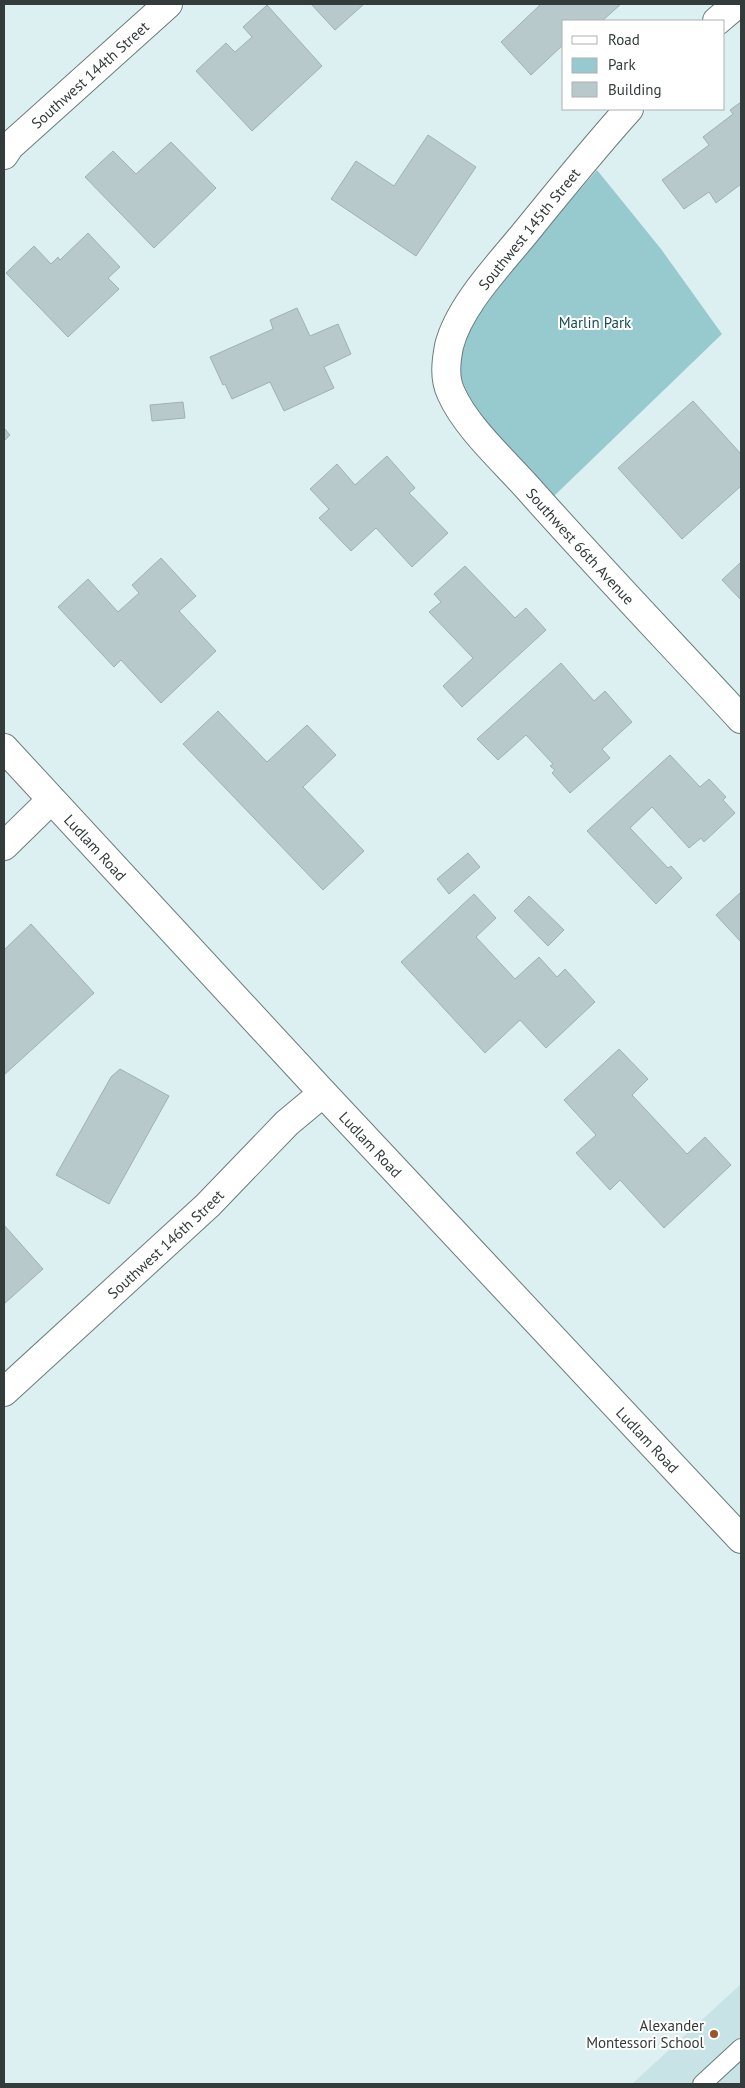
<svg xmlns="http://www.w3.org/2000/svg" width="745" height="2088" viewBox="0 0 745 2088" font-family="'PT Sans',sans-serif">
  <rect width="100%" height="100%" fill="#ddf0f1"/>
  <!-- built -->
  <path fill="#c8e3e5" d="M741,1984V2084H632Z"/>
  <!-- green -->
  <path fill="#97cace" d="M597,170L661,249L722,334L554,496L480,416C464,394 455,372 461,345C463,334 474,321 481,312C516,262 557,216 597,170Z"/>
  <!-- building -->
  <path fill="#b7c9ca" stroke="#9fb1b2" d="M311,4H364L335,30Z
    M541,4H621L602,21H564V44L531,75L501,42Z
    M267,5L322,66L252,131L196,71L226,43L235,52L252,37L243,27Z
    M741,102V184L716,203L709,192L684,209L662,180L709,145L703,137L733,114L730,110Z
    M428,135L476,167L416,256L331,199L356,161L394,186Z
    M171,142L216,188L154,248L85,177L113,151L136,174Z
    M88,233L120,267L108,278L119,289L68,337L6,273L34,246L51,264L58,257L60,260Z
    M297,308L310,336L338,324L351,354L324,367L334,388L284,411L270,382L232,399L225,384L223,385L210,357L273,329L270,320Z
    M693,401L741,454V486L682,539L618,468Z
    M183,402L185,418L152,421L150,405Z
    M4,428L10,435L4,441Z
    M387,456L415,488L409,493L448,533L412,567L376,528L351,551L319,518L329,509L310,489L337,464L355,485Z
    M161,558L196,596L179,611L216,651L161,703L121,660L114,667L58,607L88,579L118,612L139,593L132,585Z
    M741,562V600L722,580Z
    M465,566L515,618L526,608L546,630L462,707L443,686L473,658L429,612L441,602L434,594Z
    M561,663L594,701L605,691L632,722L602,749L610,758L570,793L552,773L555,770L550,766L553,764L526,735L498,760L477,739Z
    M218,711L267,762L307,725L336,755L303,787L364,851L323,890L183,744Z
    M670,755L700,787L709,779L726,797L723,800L735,813L704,842L701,838L689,848L652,807L630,828L668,868L671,866L682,878L656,904L587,831Z
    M468,853L480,867L449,894L437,879Z
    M741,892V942L716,915Z
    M474,894L496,918L476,937L515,979L539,957L557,977L565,969L595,1002L546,1048L520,1020L485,1053L401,962Z
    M529,896L564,930L548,946L514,911Z
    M31,924L94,993L4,1075V950Z
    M619,1049L648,1079L632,1095L687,1154L705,1137L731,1165L664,1228L620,1180L610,1190L576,1153L596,1135L564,1100Z
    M120,1069L169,1096L109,1204L56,1175L111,1077Z
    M4,1225L43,1269L4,1304Z"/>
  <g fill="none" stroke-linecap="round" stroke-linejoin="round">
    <!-- service casing -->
    <g stroke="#6b7c7d" stroke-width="20">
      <path id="service" d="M702,2084L741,2048"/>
    </g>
    <!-- minor casing -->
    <g stroke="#6b7c7d" stroke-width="30">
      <g id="minor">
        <path d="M717,21L737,4"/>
        <path id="s1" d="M629,109C593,149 559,191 525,233C499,265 459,306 449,346C446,362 444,378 451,393C466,427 502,459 527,487C597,566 670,642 741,719"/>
        <path id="s2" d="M4,155L10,146L168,4"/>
        <path d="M4,846L51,800"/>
        <path id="s3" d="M4,1392L208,1205L287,1123L323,1093"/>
      </g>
    </g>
    <!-- tertiary casing -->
    <g stroke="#6b7c7d" stroke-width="30">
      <g id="tertiary">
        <path id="s4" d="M4,748L323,1093L741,1539"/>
      </g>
    </g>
    <!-- service -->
    <use href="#service" stroke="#fff" stroke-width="18"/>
    <!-- minor -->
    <use href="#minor" stroke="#fff" stroke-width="28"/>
    <!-- tertiary -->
    <use href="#tertiary" stroke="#fff" stroke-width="28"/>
  </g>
  <!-- markers -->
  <circle fill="#995527" stroke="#fff" stroke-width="2" cx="714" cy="2034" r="5"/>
  <g text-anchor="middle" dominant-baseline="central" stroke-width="4" stroke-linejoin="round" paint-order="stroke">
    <!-- street labels -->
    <g font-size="15" fill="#333b3b" stroke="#fff">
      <text stroke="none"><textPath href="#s2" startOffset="118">Southwest 144th Street</textPath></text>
      <text transform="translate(529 229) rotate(-51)">Southwest 145th Street</text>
      <text stroke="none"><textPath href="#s1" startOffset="548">Southwest 66th Avenue</textPath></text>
      <text stroke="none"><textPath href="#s4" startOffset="135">Ludlam Road</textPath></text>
      <text stroke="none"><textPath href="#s4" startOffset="540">Ludlam Road</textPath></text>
      <text stroke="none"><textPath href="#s3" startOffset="219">Southwest 146th Street</textPath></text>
      <text stroke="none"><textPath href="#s4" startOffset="945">Ludlam Road</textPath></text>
    </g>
    <!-- park labels -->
    <g font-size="15" fill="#154d50" stroke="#fff">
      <text x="595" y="322">Marlin Park</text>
    </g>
    <!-- poi labels -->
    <g font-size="15" fill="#333b3b" stroke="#fff" text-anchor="end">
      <text x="704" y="2025">Alexander<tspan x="704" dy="17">Montessori School</tspan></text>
    </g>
  </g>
  <!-- border -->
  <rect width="745" height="2088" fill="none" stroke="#333b3b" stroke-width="10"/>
  <!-- legend -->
  <rect x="562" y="20" width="162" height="90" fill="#ffffff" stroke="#adb1b1"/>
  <rect x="572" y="36" width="25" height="8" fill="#ffffff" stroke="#adb1b1"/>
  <text x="608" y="45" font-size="15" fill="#333b3b">Road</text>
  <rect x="572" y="58" width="25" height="15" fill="#97cace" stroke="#adb1b1"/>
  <text x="608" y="70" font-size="15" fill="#333b3b">Park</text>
  <rect x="572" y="82" width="25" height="15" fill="#b7c9ca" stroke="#adb1b1"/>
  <text x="608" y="95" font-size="15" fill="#333b3b">Building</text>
</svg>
